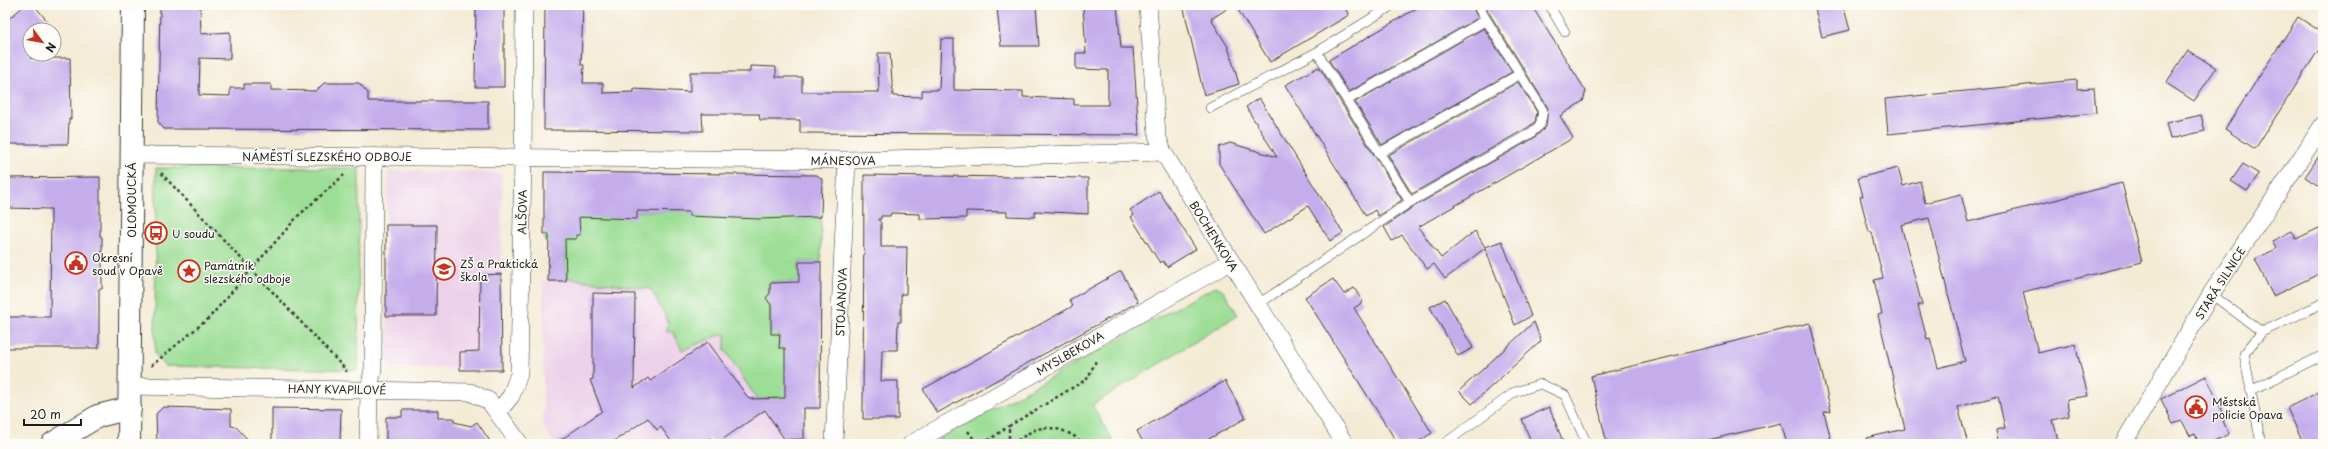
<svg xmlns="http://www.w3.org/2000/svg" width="2328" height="449" viewBox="0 0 2328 449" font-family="'Playpen Sans',sans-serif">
  <rect width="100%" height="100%" fill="#fdfcf7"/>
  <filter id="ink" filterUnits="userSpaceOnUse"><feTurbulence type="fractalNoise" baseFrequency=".025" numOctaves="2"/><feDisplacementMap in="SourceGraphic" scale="8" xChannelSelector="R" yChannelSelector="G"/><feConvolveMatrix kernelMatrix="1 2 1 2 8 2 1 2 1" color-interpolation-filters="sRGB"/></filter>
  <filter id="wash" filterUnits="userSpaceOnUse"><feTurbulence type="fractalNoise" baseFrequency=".012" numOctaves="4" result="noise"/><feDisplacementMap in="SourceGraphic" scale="16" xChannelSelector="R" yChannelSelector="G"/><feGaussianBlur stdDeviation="0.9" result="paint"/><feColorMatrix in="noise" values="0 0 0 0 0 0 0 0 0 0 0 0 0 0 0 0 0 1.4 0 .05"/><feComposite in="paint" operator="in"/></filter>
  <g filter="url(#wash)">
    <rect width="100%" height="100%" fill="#f4ebd5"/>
    <!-- built -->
    <path fill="#edd0e9" d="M388,171L502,173L501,369L388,368L386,245Z
      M566,278L651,289L668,321L667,331L717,337L725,332L757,399L785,439H820V444H553L543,426V281H566Z"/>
    <!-- green -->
    <path fill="#9cde95" stroke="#5c7d58" d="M156,168H359L358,370L165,366L155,354Z
      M577,201L637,211H689V215L821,217V262H799V273L821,282H771L768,300L771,302V333H779V347L792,348L816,359H821L820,376L785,403L779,398L757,399L725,350V333L682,350L673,332H667L668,321L651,289L566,278L565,249H549V241H545L544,234Z
      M1216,286L1223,290L1238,315L1092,405L1115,444H930Z"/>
    <g id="blocks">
      <!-- building -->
      <path fill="#c5adec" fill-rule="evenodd" d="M25,5H34L58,34L54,38V30H30V54H34L30,58H70L71,119H69L68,144H8V76L5,78V22Z
        M160,5H200L201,34L230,32V59L200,58L199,95L230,96V88H244V84H271V90L316,91L324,83H359L368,93V101H488V130L164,129L158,122Z
        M476,5H504V87H475Z
        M545,5H583L581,65H584L583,83H603V93L634,92V89L690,92V72H750V66L776,67V77H802V92H879L878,53H890L893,96L922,97V90H939L941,39H954V90L1023,91V97L1074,99V105H1108V70L1076,69V53H1086L1083,5H1117L1121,48H1133L1139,135L800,133V120H760L759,114H702L703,131L544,130Z
        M1007,5H1036L1039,46H1001L997,8L1007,7Z
        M1183,5H1233L1211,19L1228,47L1239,84L1204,95Z
        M1235,5H1343L1349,15L1270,62Z
        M1422,5H1471L1478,18L1349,92L1329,60Z
        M1484,5H1531L1586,91L1583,101L1560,116L1573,138L1418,227L1441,258L1475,231L1485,247L1502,241L1531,316L1515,325L1485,248L1445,279L1434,264L1427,269L1402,235L1392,241L1384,227L1413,207L1534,138L1546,127L1548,108Z
        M1814,5H1843L1850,30L1822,37Z
        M2298,17L2323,33V43L2255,149L2225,129Z
        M1484,28L1512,72L1382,145L1355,102Z
        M2188,50L2216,68L2194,101L2166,83Z
        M1319,67L1402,200L1378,216L1375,210L1366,216L1285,85Z
        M2077,80V89L2094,88L2096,113L1888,134L1885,99Z
        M1518,82L1537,112L1535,122L1527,128L1412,194L1388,155Z
        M1259,98L1343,233L1330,241L1308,206L1264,234L1219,164V147L1230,143L1277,157L1246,107Z
        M2201,115L2205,131L2170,139L2166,123Z
        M2323,150V189L2305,177Z
        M2243,164L2259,174L2247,191L2231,181Z
        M1898,168L1903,186L1920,181L1925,203L1961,194L1968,222L2122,183L2142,262L2023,292L2038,353L2075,344L2088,396L2067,399L2069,416L2053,420L2059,444H1999L1996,430L2005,428L1998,396L1958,407L1968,444H1867L1866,438L1905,429L1878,315L1882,314L1874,280L1883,278L1872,232H1869L1860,197L1863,196L1858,178ZM1929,218L1965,361L1938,368L1930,338L1927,339L1918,305H1922L1901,225Z
        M544,172L817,175L822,179L821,217L759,219L689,216V212L637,211V219L579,217L580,235H576V239H565L566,281H548L549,234H544Z
        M864,175L1088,178V214L1035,211V217L1007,216V212L966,211V218L920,219V214L891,213L890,216H881V219H878L881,223V247H907L906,294H901V322H898L897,350H882L881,381H898V419H863Z
        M100,177V236L102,237V289H99V348H5V317H50L51,209L5,208V178Z
        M1159,191L1196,249L1167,267L1163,261L1160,263L1131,217L1134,215L1130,210Z
        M386,225H437L436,316H386Z
        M2323,226V272L2273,296L2255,259L2276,249L2272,241L2292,231L2296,239Z
        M799,262H821L820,408H804V439L785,440L765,410L716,444L710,438L701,444H673L661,427L657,430L648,418L610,444H555L602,411L590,380L593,379V293L635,294L634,388L648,378L650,381L708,342L749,399L785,398V348H779L780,334H771V305L766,298L770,293V283L799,282Z
        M1121,271L1138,302L937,413L923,389L1073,306L1069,300Z
        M501,274L502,370H460V352L479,351L480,275Z
        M1333,279L1344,294L1354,288L1363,302L1354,308L1432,433L1415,444H1398L1305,297Z
        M1445,299L1473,348L1458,356L1430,307Z
        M1534,322L1541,341L1472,404L1459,391Z
        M1810,323L1831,411L1824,412L1832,444H1787L1781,423L1691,444H1607L1591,376Z
        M2206,376L2226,419L2223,421L2229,434L2209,444H2199L2195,434L2190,436L2182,421L2173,424L2161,399Z
        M1225,381L1246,418L1200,444H1144L1137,431Z
        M2323,390V444H2304L2287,408Z
        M163,407L231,409V426L236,427L252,444H157L156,414Z
        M1549,407L1564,444H1532L1522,419Z
        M272,408L341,409L340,444H272Z
        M402,410H438V418H454V422L471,426L477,422L492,444H386V417H402Z"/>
    </g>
  </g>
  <g filter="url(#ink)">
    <use href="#blocks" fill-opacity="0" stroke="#3c3b38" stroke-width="1"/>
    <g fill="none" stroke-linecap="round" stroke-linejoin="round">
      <!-- lane casing -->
      <g stroke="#3c3b38" stroke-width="10">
        <path id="lane" d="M1549,5L1565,32
          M1317,52L1393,5
          M1347,100L1486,20
          M1210,108L1317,52L1410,202L1257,305
          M1379,153L1520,74
          M1410,202L1531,133L1540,125L1543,111L1477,5
          M2211,294L2262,332
          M2250,391L2323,355
          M1444,444L1515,392L1541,384L1565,395L1587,444
          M2261,444L2244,354L2262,332L2323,303"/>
      </g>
      <!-- street casing -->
      <g stroke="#3c3b38" stroke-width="18">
        <path id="street" d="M1148,5L1157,135L1163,152L1345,444
          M131,155L847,160L1163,152
          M130,386L470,392L489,401L520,444
          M498,412L511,396L519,374L523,158L524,5
          M368,444L369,390L373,369L374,156
          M834,444L847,160
          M911,444L1230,262
          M2123,444L2211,294L2323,125"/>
      </g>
      <!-- secondary casing -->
      <g stroke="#3c3b38" stroke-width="24">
        <path id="secondary" d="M52,444L98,416L130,408"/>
      </g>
      <!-- primary casing -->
      <g stroke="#3c3b38" stroke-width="24">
        <path id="primary" d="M129,444L133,5"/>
      </g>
      <!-- path -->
      <path stroke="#3c3b38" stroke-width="2.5" stroke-dasharray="3 3" stroke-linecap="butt" d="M161,173L346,370V372
        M151,366L209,318L298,216L344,175
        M968,431L977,444
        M983,444L1009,426
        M1009,444V426L1087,379L1097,359
        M1013,444C1020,439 1029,432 1037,429C1053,425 1073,432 1083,444"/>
      <!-- lane -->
      <use href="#lane" stroke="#fff" stroke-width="9"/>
      <!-- street -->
      <use href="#street" stroke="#fff" stroke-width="17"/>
      <!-- secondary -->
      <use href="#secondary" stroke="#fff" stroke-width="22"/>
      <!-- primary -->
      <use href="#primary" stroke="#fff" stroke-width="22"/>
    </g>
  </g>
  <!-- icons -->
  <defs>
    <g id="bus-ring" transform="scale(1.15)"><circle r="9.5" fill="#fdfcf7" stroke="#c8321e" stroke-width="1.5"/><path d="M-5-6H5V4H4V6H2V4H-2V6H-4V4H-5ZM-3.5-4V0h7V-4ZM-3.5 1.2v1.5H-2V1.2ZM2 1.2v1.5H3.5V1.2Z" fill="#c8321e"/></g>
    <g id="civic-ring" transform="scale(1.15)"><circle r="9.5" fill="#fdfcf7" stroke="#c8321e" stroke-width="1.5"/><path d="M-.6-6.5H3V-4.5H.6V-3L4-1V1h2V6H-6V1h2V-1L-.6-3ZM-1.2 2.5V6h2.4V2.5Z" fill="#c8321e"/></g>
    <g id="school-ring" transform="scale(1.15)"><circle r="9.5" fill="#fdfcf7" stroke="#c8321e" stroke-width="1.5"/><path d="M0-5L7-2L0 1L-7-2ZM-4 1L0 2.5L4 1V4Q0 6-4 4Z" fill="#c8321e"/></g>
    <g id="sight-ring" transform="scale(1.15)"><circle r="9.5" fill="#fdfcf7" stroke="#c8321e" stroke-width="1.5"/><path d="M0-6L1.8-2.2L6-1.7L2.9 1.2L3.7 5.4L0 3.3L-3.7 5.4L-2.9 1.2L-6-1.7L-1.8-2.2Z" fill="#c8321e"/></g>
  </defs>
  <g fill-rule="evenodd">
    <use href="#bus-ring" x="156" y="233"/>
    <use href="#civic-ring" x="76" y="263"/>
    <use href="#school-ring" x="444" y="269"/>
    <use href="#sight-ring" x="189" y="271"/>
    <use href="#civic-ring" x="2196" y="407"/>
  </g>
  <g text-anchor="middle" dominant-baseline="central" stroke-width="3" stroke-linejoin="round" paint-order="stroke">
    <!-- street labels -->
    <g font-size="11" fill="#1c1c1c" stroke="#fdfcf7">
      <text x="327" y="156">NÁMĚSTÍ SLEZSKÉHO ODBOJE</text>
      <text x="843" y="160">MÁNESOVA</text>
      <text transform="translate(131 200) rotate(-90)">OLOMOUCKÁ</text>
      <text transform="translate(522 212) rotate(-89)">ALŠOVA</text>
      <text transform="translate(1214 236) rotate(58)">BOCHENKOVA</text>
      <text transform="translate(2220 283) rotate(-58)">STARÁ SILNICE</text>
      <text transform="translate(841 302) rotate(-88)">STOJANOVA</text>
      <text transform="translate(1070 353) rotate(-30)">MYSLBEKOVA</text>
      <text transform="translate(337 389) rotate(1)">HANY KVAPILOVÉ</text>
    </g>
    <!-- poi labels -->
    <g font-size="11" fill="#1c1c1c" stroke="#fdfcf7" text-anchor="start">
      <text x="172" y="233">U soudu</text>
      <text x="92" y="257">Okresní<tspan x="92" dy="13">soud v Opavě</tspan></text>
      <text x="460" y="263">ZŠ a Praktická<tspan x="460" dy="13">škola</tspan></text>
      <text x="204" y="265">Památník<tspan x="204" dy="13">slezského odboje</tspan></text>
      <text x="2212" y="401">Městská<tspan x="2212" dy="13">policie Opava</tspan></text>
    </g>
  </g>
  <!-- margin -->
  <rect width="2328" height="449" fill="none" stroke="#fdfcf7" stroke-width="20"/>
  <!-- north arrow -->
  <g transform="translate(42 42) rotate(122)"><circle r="19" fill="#fdfcf7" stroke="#a3a29f"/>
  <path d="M0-3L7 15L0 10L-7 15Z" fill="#c8321e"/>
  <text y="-6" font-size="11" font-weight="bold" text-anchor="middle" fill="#1c1c1c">N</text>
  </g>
  <!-- scale -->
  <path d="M24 419v6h57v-6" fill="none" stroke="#1c1c1c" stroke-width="2"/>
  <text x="30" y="419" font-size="12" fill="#1c1c1c" stroke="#fdfcf7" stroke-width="3" paint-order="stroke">20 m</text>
</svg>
